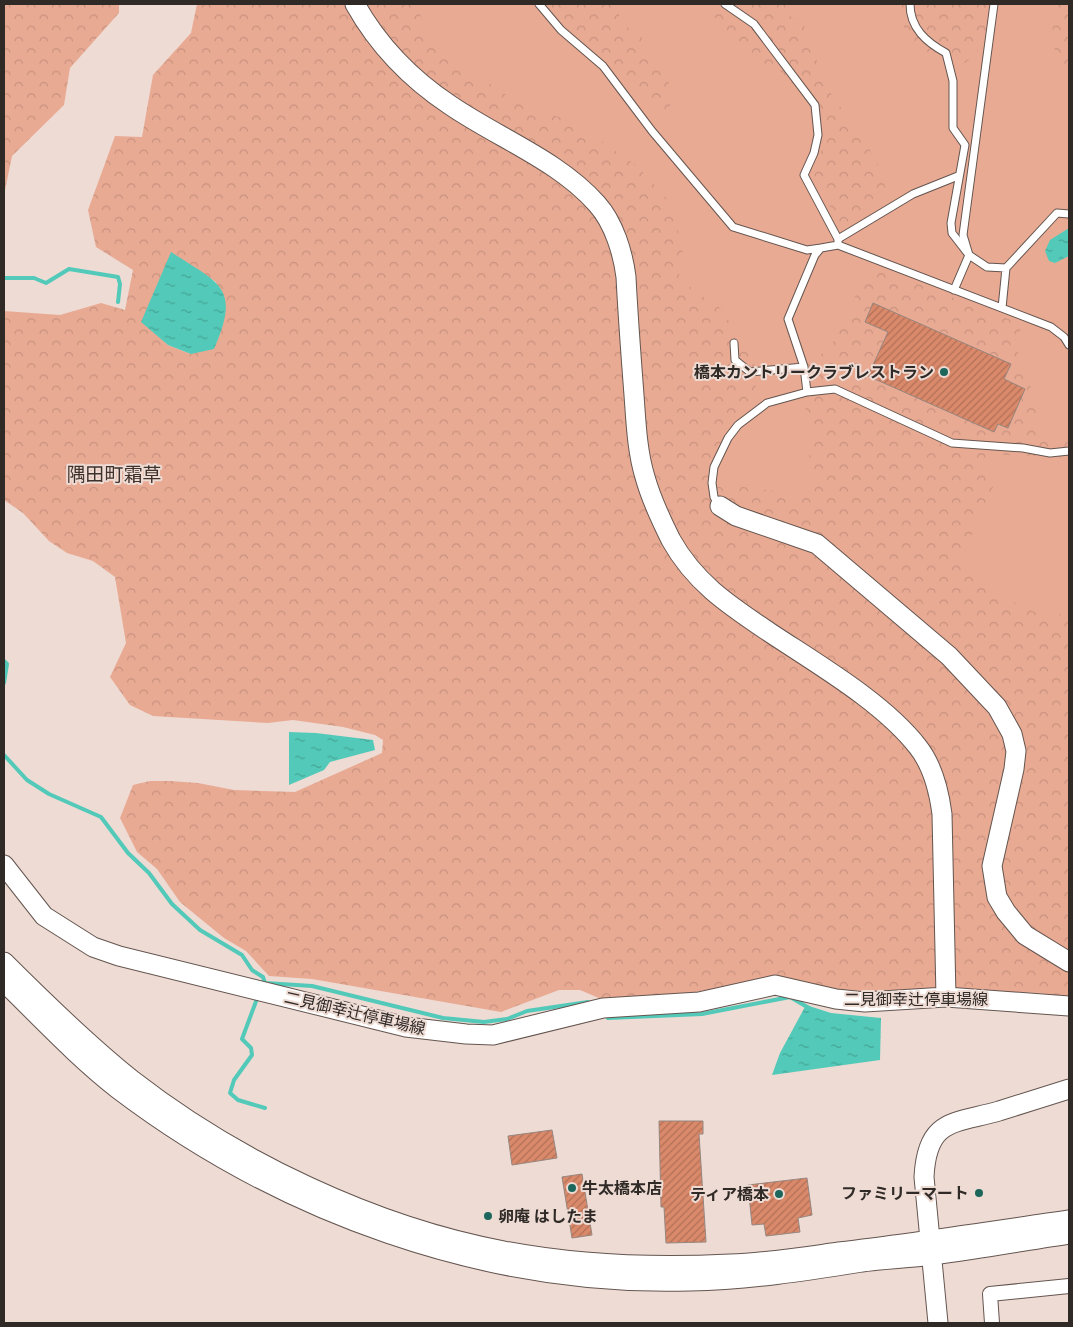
<svg xmlns="http://www.w3.org/2000/svg" width="1073" height="1327" viewBox="0 0 1073 1327" font-family="Karla,'Noto Sans JP',sans-serif">
  <defs>
    <pattern id="forest-crowns" width="20" height="18" patternUnits="userSpaceOnUse" patternTransform="scale(1.25)"><rect width="20" height="18" fill="#e9aa93"/><path d="M2 6a3 3 0 1 1 6 0M12 15a3 3 0 1 1 6 0" fill="none" stroke="#c8927f"/></pattern>
    <pattern id="water-ripples" width="26" height="14" patternUnits="userSpaceOnUse" patternTransform="scale(1.25)"><rect width="26" height="14" fill="#53cab9"/><path d="M2 4q2-2 4 0t4 0M15 11q2-2 4 0t4 0" fill="none" stroke="#45a496"/></pattern>
    <pattern id="building-hatch" width="6" height="6" patternUnits="userSpaceOnUse" patternTransform="scale(1.25)"><rect width="6" height="6" fill="#da896a"/><path d="M-1 1l2-2M0 6l6-6M5 7l2-2" fill="none" stroke="#b17057"/></pattern>
  </defs>
  <rect width="100%" height="100%" fill="#eddbd4"/>
  <!-- green -->
  <path fill="#e9aa93" d="M363,4H1069V953L657,495Z"/>
  <!-- forest -->
  <path fill="url(#forest-crowns)" fill-rule="evenodd" d="M4,4H119V13L70,68L64,105L12,156L4,195Z
    M197,4H416L428,33L449,56L524,107L573,121L637,166L672,204L683,252L677,272L692,289L720,308L737,333L759,373L753,400L704,467L735,486L818,496C802,477 812,441 814,418L805,408L797,371L827,350L835,339L861,283L877,268L1021,324L1016,371L1028,373L1029,383L1037,399V439L1069,438V458L990,454L982,460L979,470L997,478L959,564L1012,601L1041,615H1059L1069,604V999L1040,993L979,991L880,998L758,981L667,997L601,999L580,990H559L501,1012L312,979L269,976L246,951L224,938L180,902L157,869L137,852L120,818L133,785L150,781H170L198,783L234,790L295,792L382,753L383,740L375,735L343,727L293,720L268,723L153,716L130,705L110,677L126,643L115,577L93,561L67,553L49,541L23,513L4,500V311L60,315L101,303L125,310L133,270L96,247L88,210L115,136L142,137L153,75L191,33ZM171,253L216,282L191,354L168,345L142,322Z
    M536,4H615L623,25L641,34L647,55L660,61L669,83L671,125L636,82L601,68L567,39Z
    M711,4H785L786,15L802,20L827,88L867,144L881,171L887,194L843,228L818,187L814,174L825,138L816,98L788,81L778,68L750,62L716,20Z
    M902,4H998V6L977,52L963,65L922,50L899,21Z
    M1058,4H1069V79L1061,75C1055,57 1047,20 1058,4Z"/>
  <!-- water -->
  <path fill="url(#water-ripples)" d="M1069,228V256L1055,263L1049,261L1045,251L1050,240Z
    M171,252C220,284 241,287 214,349L191,354L168,345L141,322Z
    M289,732L316,733L373,740L375,750L330,762L324,770L289,785Z
    M806,1005L831,1013L881,1018L880,1060L772,1075L780,1053Z"/>
  <g fill="none" stroke-linecap="round" stroke-linejoin="round">
    <!-- stream -->
    <path stroke="#53cab9" stroke-width="4" d="M4,278H34L46,283L69,269L118,277L120,284L118,302
      M4,661L7,664L4,683
      M4,755L27,780L49,794L101,817L128,853L149,873L172,904L200,930L242,955L252,970L263,977L265,983L312,986L443,1018L484,1022L507,1019L527,1011L588,1002L592,1004
      M258,996L242,1039L251,1048L252,1055L234,1080L230,1093L238,1100L265,1108
      M605,1015L608,1018L702,1014L790,997L809,1008"/>
  </g>
  <!-- building -->
  <path fill="url(#building-hatch)" stroke="#96867f" d="M873,303L1011,364L1004,379L1025,389L1008,428L998,424L994,432L868,376L888,332L865,322Z
    M659,1121H703V1134H699L706,1242L666,1243L664,1207H661Z
    M552,1130L557,1158L512,1165L508,1136Z
    M582,1174L592,1235L572,1238L562,1177Z
    M807,1178L812,1215L798,1218L800,1232L766,1236L764,1224L752,1225L748,1185Z"/>
  <g fill="none" stroke-linecap="round" stroke-linejoin="round">
    <!-- lane casing -->
    <g stroke="#64554f" stroke-width="9">
      <path id="lane" d="M539,4L561,30L603,66L652,131L733,227L807,250L821,248
        M725,4L754,24L815,105L818,135L814,153L804,175L838,239V245
        M910,4C910,28 926,42 946,53L953,81V128L965,145L951,223L952,233L969,255L954,290
        M994,4L963,235L969,255L987,267L1006,268
        M838,239L913,194L958,176
        M1002,308L1006,268L1057,213L1069,214
        M734,343L735,360L750,372L804,367
        M807,392L804,367L788,319L815,255L821,248L838,245L1051,327L1064,337L1069,345
        M719,506L714,497L712,483L714,467L728,438L738,425L767,403L807,392L835,389L952,443L1023,448L1050,453L1069,451"/>
    </g>
    <!-- street casing -->
    <g stroke="#64554f" stroke-width="16">
      <path id="street" d="M992,1323L990,1294L1069,1286"/>
    </g>
    <!-- secondary casing -->
    <g stroke="#64554f" stroke-width="21">
      <path id="secondary" d="M355,4C378,45 411,79 450,105C498,138 558,160 597,204C614,223 623,253 626,277C628,317 631,356 634,395C636,422 637,451 645,477C651,499 661,520 671,540C695,583 729,605 769,632C817,664 883,702 918,747C933,766 939,791 942,814L946,997
        M720,506L736,516L817,544L949,656L997,707L1012,734L1016,751L1014,769L992,866L997,897L1006,912L1025,935L1069,962
        M4,865L44,916L93,947L119,956L406,1027L466,1034L493,1035L603,1008L699,1002L775,985L836,999L865,1002L946,997L1069,1006
        M4,962C45,1003 87,1044 132,1080C236,1161 375,1227 504,1251C578,1265 654,1268 730,1264C766,1263 803,1257 839,1252C916,1243 993,1231 1069,1220
        M4,982C41,1018 77,1057 118,1089C280,1212 485,1287 690,1281C748,1280 805,1271 862,1262C885,1259 909,1258 932,1255C978,1249 1023,1241 1069,1234
        M938,1323L924,1177C927,1118 954,1124 999,1111C1022,1104 1046,1096 1069,1089"/>
    </g>
    <!-- lane -->
    <use href="#lane" stroke="#fff" stroke-width="7"/>
    <!-- street -->
    <use href="#street" stroke="#fff" stroke-width="14"/>
    <!-- secondary -->
    <use href="#secondary" stroke="#fff" stroke-width="19"/>
  </g>
  <!-- markers -->
  <g fill="#1d665c" stroke="#eddbd4" stroke-width="2">
    <circle cx="944" cy="372" r="5"/>
    <circle cx="572" cy="1188" r="5"/>
    <circle cx="979" cy="1193" r="5"/>
    <circle cx="779" cy="1194" r="5"/>
    <circle cx="488" cy="1216" r="5"/>
  </g>
  <g text-anchor="middle" dominant-baseline="central" stroke-width="4" stroke-linejoin="round" paint-order="stroke">
    <!-- poi labels -->
    <g font-size="16" font-weight="bold" fill="#302a27" stroke="#eddbd4" text-anchor="end">
      <text x="934" y="372">橋本カントリークラブレストラン</text>
      <text x="582" y="1188" text-anchor="start">牛太橋本店</text>
      <text x="969" y="1193">ファミリーマート</text>
      <text x="769" y="1194">ティア橋本</text>
      <text x="498" y="1216" text-anchor="start">卵庵 はしたま</text>
    </g>
    <!-- street labels -->
    <g font-size="16" fill="#302a27" stroke="#eddbd4">
      <text x="916" y="999">二見御幸辻停車場線</text>
      <text transform="translate(355 1013) rotate(13)">二見御幸辻停車場線</text>
    </g>
    <!-- quarter labels -->
    <g font-size="19" fill="#3f312b" stroke="#eddbd4">
      <text x="114" y="475">隅田町霜草</text>
    </g>
  </g>
  <!-- border -->
  <rect width="1073" height="1327" fill="none" stroke="#302a27" stroke-width="10"/>
</svg>
